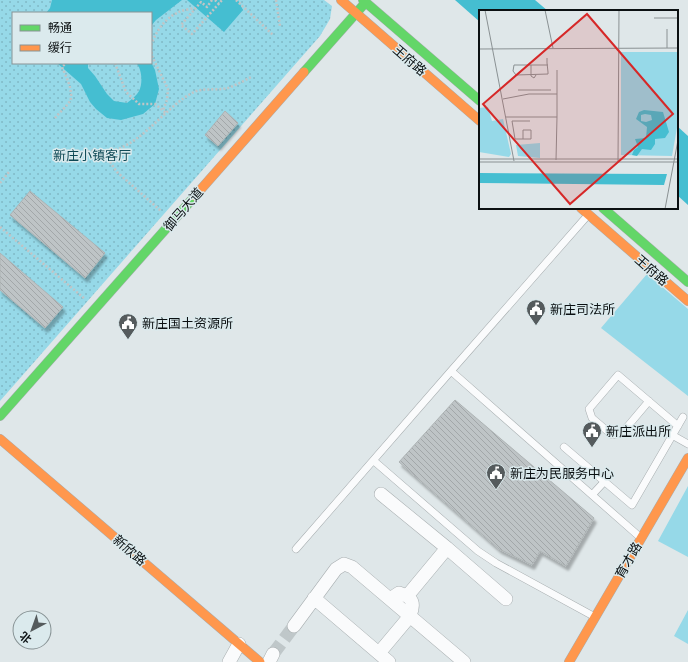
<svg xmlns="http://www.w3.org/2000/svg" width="688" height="662" viewBox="0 0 688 662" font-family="Quicksand,'Noto Sans SC',sans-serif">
  <defs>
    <pattern id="park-dots" width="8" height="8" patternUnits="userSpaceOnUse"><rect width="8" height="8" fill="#96d9e8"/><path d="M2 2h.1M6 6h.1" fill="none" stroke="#80b9c6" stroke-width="1.8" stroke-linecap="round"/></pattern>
    <pattern id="building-back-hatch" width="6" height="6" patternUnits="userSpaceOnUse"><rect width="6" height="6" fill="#bec4c6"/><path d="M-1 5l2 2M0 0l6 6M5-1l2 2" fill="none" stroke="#a2a7a9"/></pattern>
    <filter id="shadow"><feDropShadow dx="2.5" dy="4.5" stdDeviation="1" flood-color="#0004"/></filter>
  </defs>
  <rect width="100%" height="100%" fill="#dfe7e9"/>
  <!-- grass -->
  <path fill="#96d9e8" d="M647,274L688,309V396L601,328Z
    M688,486V557L658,541Z
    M688,610V644L674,636Z"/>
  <!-- park -->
  <path fill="url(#park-dots)" fill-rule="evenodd" d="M0,0H324L332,6L330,19L320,36L0,401ZM13,13H151V63H13Z"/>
  <!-- water -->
  <path fill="#45bed1" d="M52,0H182L156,20L151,26V13H46L50,8Z
    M187,0H238L243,10L224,32Z
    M455,0H535L548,11H480V22Z
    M151,62L155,70L159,89L155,104L143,114L121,120L107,118L96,109L90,102L81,84L57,63H88V68L95,76L107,94L114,101L127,103C131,100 137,95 139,91C143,84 142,68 136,63H151Z
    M677,126L688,136V205L677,195Z"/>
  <!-- building -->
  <path fill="url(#building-back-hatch)" stroke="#adb3b4" filter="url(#shadow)" d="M225,111L238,123L218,146L205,135Z
    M30,191L105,253L85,278L10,215Z
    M0,253L63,307L45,328L0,290Z
    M455,400L594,518L566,566L540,551L532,565L499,549L399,462Z"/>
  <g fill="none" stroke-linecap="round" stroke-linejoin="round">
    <!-- street-tunnel -->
    <path stroke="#bfc7c9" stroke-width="13" stroke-dasharray="13 6" stroke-linecap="butt" d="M273,654L294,626"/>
    <!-- lane casing -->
    <g stroke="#a7adaf" stroke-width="8">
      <path id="lane" d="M451,371L588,215
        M649,401L622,433L612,435L592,418L589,409L618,375L678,426
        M672,435L688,444
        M564,447L632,505L683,417
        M374,461L478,551L496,563L595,617
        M592,495L604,482
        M296,549L451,371L641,538"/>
    </g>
    <!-- street casing -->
    <g stroke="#a7adaf" stroke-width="14">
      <path id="street" d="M381,494L447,548L506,599
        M408,595L447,548
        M314,598L389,662
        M294,626L336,569L344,564L352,567L464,662
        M379,653L410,616C415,603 413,597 399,593L390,599
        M229,662L239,644
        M269,662L273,654"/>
    </g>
    <!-- fast casing -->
    <g stroke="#a7adaf" stroke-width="10">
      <path id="fast" d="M363,0L480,101
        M304,72L366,2
        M603,208L688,282
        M0,416L195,196"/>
    </g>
    <!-- slow casing -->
    <g stroke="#a7adaf" stroke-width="10">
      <path id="slow" d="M341,0L480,121
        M195,196L304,72
        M581,208L688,301
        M0,439L260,662
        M569,662L688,458"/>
    </g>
    <!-- path -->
    <path stroke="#c2c5c6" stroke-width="2.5" stroke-dasharray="2 2" stroke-linecap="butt" d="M212,0L207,7L201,2L181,25L192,34L222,0
      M215,0L219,4
      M236,0L273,35
      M276,0L280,26
      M151,45C156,32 164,19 177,13C182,10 190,9 195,8
      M151,48L152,56L168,89L167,100L163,110
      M115,63L126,92L139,104H155L166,113
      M55,118C59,113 67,106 70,101C74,92 66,76 62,67L66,63
      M109,150L110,162L117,172L161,211
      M76,155C80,153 84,151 88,151C97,150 110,152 118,149C148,137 165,108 192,93C203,87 217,91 228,88C236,85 244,81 251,77
      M0,183L9,172
      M0,227L85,299"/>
    <!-- lane -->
    <use href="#lane" stroke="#fafbfc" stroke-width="7"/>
    <!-- street -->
    <use href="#street" stroke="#fafbfc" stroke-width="13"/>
    <!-- fast -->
    <use href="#fast" stroke="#63d668" stroke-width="9"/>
    <!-- slow -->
    <use href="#slow" stroke="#ff974d" stroke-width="9"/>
  </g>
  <!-- icons -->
  <defs>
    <g id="civic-pin" transform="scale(1)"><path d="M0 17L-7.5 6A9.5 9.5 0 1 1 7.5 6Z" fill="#555b5d" stroke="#dbeaed"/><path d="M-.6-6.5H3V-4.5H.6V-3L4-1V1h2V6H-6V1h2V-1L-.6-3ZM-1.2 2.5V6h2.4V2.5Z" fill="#fff"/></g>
  </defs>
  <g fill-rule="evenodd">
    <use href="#civic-pin" x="536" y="309"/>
    <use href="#civic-pin" x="128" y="323"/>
    <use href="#civic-pin" x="592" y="431"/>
    <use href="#civic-pin" x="496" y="473"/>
  </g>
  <g text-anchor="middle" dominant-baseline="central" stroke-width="3" stroke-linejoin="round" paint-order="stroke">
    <!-- street labels -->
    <g font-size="13" fill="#0b1012" stroke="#dbeaed">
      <text transform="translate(410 60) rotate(41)">王府路</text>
      <text transform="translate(183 209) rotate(-49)">御马大道</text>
      <text transform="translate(652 270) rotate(41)">王府路</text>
      <text transform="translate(130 550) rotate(41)">新欣路</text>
      <text transform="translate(628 560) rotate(-60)">育才路</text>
    </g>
    <!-- park labels -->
    <g font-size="13" fill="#0e4955" stroke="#dbeaed">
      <text x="92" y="155">新庄小镇客厅</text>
    </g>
    <!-- poi labels -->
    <g font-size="13" fill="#0b1012" stroke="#dbeaed" text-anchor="start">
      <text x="550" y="309">新庄司法所</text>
      <text x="142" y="323">新庄国土资源所</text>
      <text x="606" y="431">新庄派出所</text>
      <text x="510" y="473">新庄为民服务中心</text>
    </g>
  </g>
  <!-- overview -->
  <g transform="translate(479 10)">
    <rect width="199" height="199" fill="#dfe7e9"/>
    <path d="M9,97L13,111L24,109L32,144L30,147L0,142V98ZM61,133V148L39,146L37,135Z" fill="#96d9e8"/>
    <path d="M142,42H199V112L193,146L142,145Z" fill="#96d9e8"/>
    <path d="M165,100L184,102L190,122L186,128L176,129V134L172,140L163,139L158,146L153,145L155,140L159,137L156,129L167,128L168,117L157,109L160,102ZM166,104L172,105L173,110L167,112L162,111V105ZM0,163L177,164H188L185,175L0,173Z" fill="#45bed1" fill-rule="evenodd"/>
    <path fill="none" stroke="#8a9193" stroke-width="1" d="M6,0L35,151M66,0L74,38M175,8H199M188,19V38M0,39L199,38M68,48V53L69,62V64L37,65L34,61L35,55H69M52,55V66L55,68L57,65M39,80H72M24,89L50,84H78M27,107H78V60M36,129H52V120H44V129M36,129L33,111H51M0,149H199M77,150L78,107M139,151L140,0M0,152H199M186,199L199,130"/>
    <path fill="#d62828" fill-opacity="0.15" stroke="#d62828" stroke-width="2" d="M108,4L194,104L91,194L4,94Z"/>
    <rect width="199" height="199" fill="none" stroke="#0b1012" stroke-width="2"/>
  </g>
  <!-- legend -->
  <rect x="12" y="12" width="140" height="52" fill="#dbeaed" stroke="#889395"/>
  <rect x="20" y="25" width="20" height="6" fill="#63d668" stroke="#889395"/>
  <text x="48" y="32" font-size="12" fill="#0b1012">畅通</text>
  <rect x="20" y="45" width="20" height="6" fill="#ff974d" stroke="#889395"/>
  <text x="48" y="52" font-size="12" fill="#0b1012">缓行</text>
  <!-- north arrow -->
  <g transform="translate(32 630) rotate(221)"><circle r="19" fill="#dbeaed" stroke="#889395"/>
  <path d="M0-3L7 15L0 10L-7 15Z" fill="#555b5d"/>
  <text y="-6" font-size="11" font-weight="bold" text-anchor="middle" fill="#0b1012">北</text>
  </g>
</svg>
